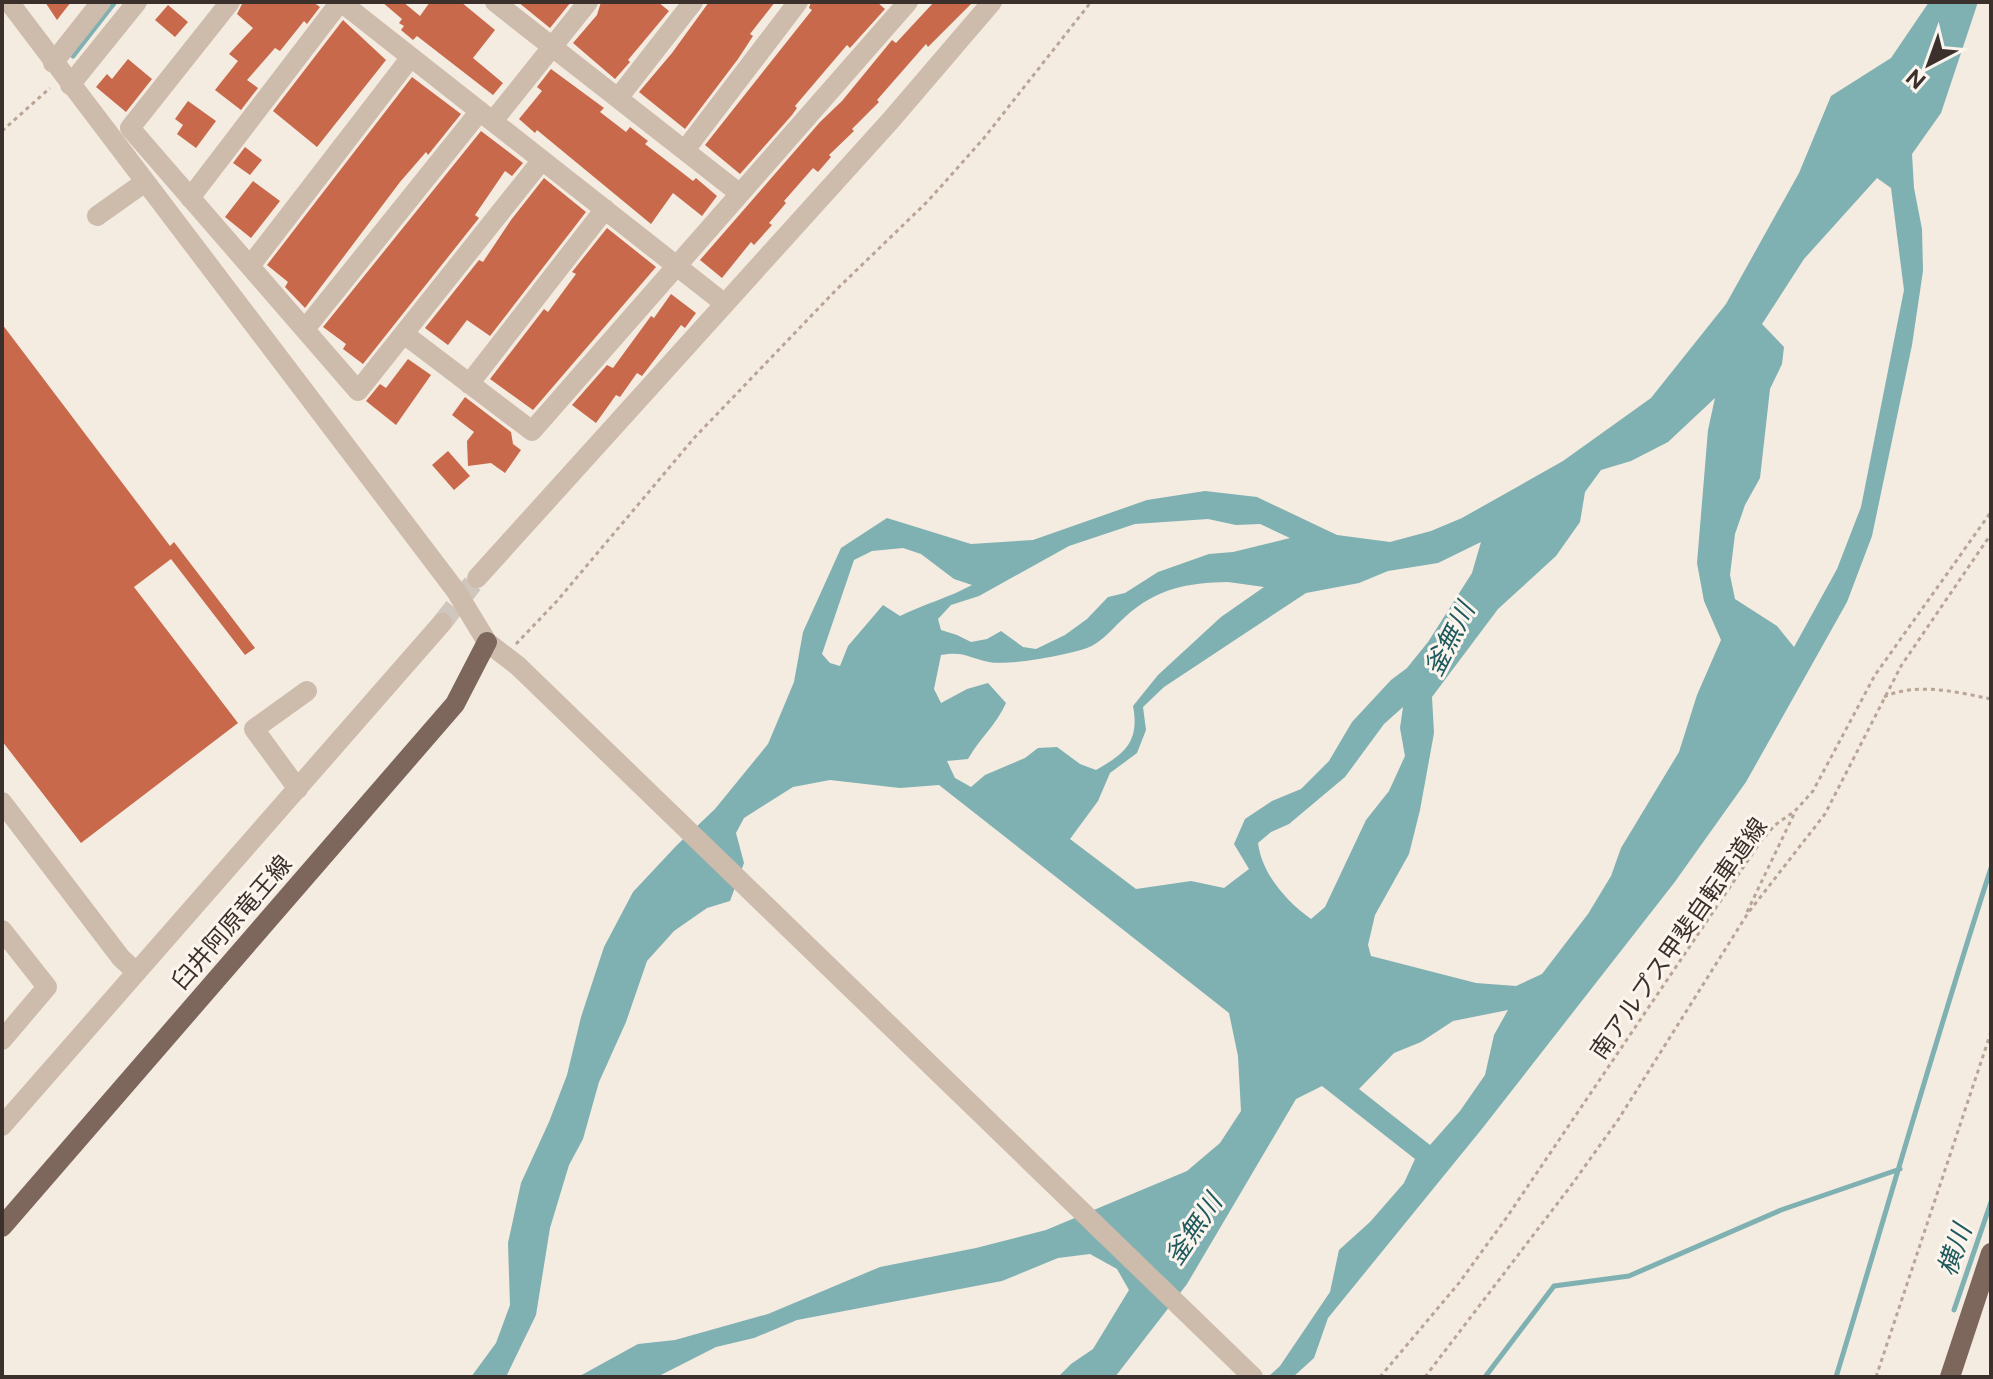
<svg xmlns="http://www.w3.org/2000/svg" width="1993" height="1379" viewBox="0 0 1993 1379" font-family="'Public Sans','Noto Sans JP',sans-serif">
  <rect width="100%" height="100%" fill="#f4ebe1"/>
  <!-- water -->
  <path fill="#7fb0b2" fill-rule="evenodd" d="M1929,2H1978L1941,113L1912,154L1914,188L1922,229L1923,271L1912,345L1872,536L1847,602L1746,782L1674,883L1481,1130L1328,1318L1314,1358L1293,1377H1268L1280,1366L1330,1292L1339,1250L1370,1222L1404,1183L1415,1159L1322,1086L1296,1099L1187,1284L1115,1377H1058L1071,1364L1093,1349L1129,1290L1117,1269L1090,1254L1058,1258L1002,1281L797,1320L754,1338L716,1347L657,1377H578L638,1344L675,1340L768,1314L880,1267L976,1248L1046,1230L1187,1171L1220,1143L1241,1111L1238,1056L1229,1013L939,785L900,788L830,780L793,787L744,818L736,833L744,863L730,901L707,908L674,931L647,961L626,1022L599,1082L583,1139L569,1165L550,1228L536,1315L506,1377H471L496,1343L510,1305L508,1243L521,1183L549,1122L567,1075L581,1017L604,947L633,892L677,845L715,809L768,744L794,682L803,632L841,548L887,518L971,544L1033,540L1147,500L1205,491L1257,497L1337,535L1390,542L1431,531L1462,518L1563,461L1651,398L1726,304L1799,173L1831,96L1891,58ZM1877,178L1891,188L1904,290L1861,507L1837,569L1794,647L1777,626L1735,599L1730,575L1735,534L1745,505L1760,478L1770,389L1782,364L1784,347L1762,324L1804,259ZM1715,398L1708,430L1697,563L1704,601L1721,640L1697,695L1679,752L1621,848L1611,876L1588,914L1542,974L1516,986L1476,983L1371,956L1368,945L1375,915L1409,854L1420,810L1434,733L1432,697L1498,609L1556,556L1580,522L1585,492L1601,470L1631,461L1668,442ZM1208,519L1236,525L1260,524L1290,538L1233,552L1209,554L1158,572L1125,593L1108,597L1087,619L1065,635L1036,649L1023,647L1001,631L987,639L971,642L957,635L941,630L938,619L951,605L979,596L1069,546L1135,524ZM1481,542L1472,573L1428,642L1407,668L1391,680L1352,722L1329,761L1301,789L1272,801L1245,819L1234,844L1249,869L1224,888L1191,881L1136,889L1070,839L1098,801L1110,773L1137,753L1146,730L1143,707L1164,687L1306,593L1359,583L1388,571L1438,563ZM903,548L921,554L954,579L972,585C948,598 924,604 900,616L883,605L848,646L840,666L830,663L822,654L854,560L872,551ZM1228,582L1264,587L1221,617L1158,675L1133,706C1140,742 1124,754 1096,770L1080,764L1057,747L1038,748L1025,758L985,775L971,787L955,778L947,761L968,759C979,739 997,724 1006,703L988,683L967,689L941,703L934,689L941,655C965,651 968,658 989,662C1010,666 1066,655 1087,648C1101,643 1114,627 1125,617C1157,588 1187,583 1228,582ZM1403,707L1400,728L1405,756L1389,791L1366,820L1325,907L1311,919C1286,901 1262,874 1258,843L1271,832L1289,824L1345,777L1384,724ZM1508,1010L1494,1035L1485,1075L1460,1111L1430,1145L1359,1089L1394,1053L1421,1042L1453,1021Z"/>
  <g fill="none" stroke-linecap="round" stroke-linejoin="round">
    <!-- stream -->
    <path stroke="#7fb0b2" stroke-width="5" d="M73,56L115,2
      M1954,1310L1991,1202
      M1485,1377L1554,1286L1629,1276L1781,1210L1900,1169
      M1836,1377C1888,1207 1936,1037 1991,868"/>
  </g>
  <!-- building -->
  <path fill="#c8694b" d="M45,2H71L57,20Z
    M243,2H313L320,7L307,24L304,21L280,51L275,48L247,80L258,88L241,110L215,90L238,61L229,54L253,28L237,14Z
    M382,2H403L420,16L430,2H461L495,30L473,58L503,83L493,95L417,36L413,40L401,30L404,26L399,23L402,19Z
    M518,2H571L550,28Z
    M601,2H658L669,11L628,60L630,62L615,79L573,43L597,15Z
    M709,2H775L750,34L753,36L738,59L685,129L639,92L672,53Z
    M811,2H877L885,9L850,48L847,45L795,106L797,108L792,115L740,174L705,145L812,10L809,8Z
    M934,2H973L928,47L926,44L877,100L879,102L852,129L854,131L829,155L831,157L818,172L813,168L784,201L786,203L769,223L772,225L754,245L751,242L722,278L700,260L820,122L842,101L892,40L896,43Z
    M168,5L188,22L175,37L155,20Z
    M343,20L386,60L317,147L273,111Z
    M128,59L152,79L126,112L96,87L107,74L112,79Z
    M551,69L604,108L600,112L626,132L630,127L648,141L645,144L693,181L696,178L717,196L702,216L673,193L651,224L537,130L535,133L519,119L542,91L537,87Z
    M412,77L461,114L428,155L426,152L400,182L305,308L285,287L288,282L267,265Z
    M188,101L216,121L196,148L177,134L183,125L175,119Z
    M481,131L523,163L512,176L505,171L475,215L479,218L363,364L343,349L346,344L323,327Z
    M245,147L262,160L250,175L233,163Z
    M544,178L586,212L490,336L467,320L448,345L425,328L479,260L483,262L511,220Z
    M253,181L280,201L251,238L225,217Z
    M607,228L656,267L533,410L490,379L544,309L548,312L576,274L572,272Z
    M671,294L696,313L685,328L681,325L642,376L637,373L620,397L616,395L596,423L572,405L607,365L613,368L651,316L654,318Z
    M2,324L170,546L174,542L255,648L245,655L171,559L134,587L238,723L81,843L2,741Z
    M408,359L431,375L396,425L366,401L380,384L386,388Z
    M465,397L511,432L513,444L521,450L505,473L491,463L468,466L467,441L474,432L452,415Z
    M448,451L470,476L454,490L432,465Z"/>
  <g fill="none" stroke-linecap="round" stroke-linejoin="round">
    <!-- minor-tunnel -->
    <path stroke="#cfc6bd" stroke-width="20" stroke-dasharray="20 10" stroke-linecap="butt" d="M442,623L477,578"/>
    <!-- path -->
    <path stroke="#b9a596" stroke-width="3" stroke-dasharray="4 4" stroke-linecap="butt" d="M2,131L50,88
      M516,644L557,601L695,437L836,290L928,201L984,138L1091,2
      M1884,697C1916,682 1957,692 1991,699
      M1747,912L1794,814
      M1380,1377L1459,1283L1507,1217L1761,841L1775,825L1795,811L1813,791L1875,675L1991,512
      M1425,1377L1573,1183L1618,1120L1748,913L1825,814L1901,666L1991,534
      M1876,1377L1991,1032"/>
    <!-- minor -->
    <path stroke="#cdbbac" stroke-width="20" d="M9,2L456,591L487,642L518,666L1253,1377
      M230,2L130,128L358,391L542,160
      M341,2L725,304
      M495,2L739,193
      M53,63L101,2
      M70,85L137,2
      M618,98L693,2
      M493,121L588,2
      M685,150L798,2
      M190,198L340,2
      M97,216L145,182
      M250,266L411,57
      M305,329L480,111
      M404,334L532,431L908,2
      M469,384L605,209
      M477,578L891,120L992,2
      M298,789L254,729L307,691
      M2,802L121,958L135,971
      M2,930L47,987L2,1040
      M2,1126L442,623"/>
    <!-- major -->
    <path stroke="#7d675c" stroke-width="20" d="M2,1227L455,704L487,642
      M1950,1377L1991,1253"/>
  </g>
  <g text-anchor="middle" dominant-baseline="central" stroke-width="6" stroke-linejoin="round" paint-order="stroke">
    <!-- street labels -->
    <g font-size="24" fill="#3b302b" stroke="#fbf5ee">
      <text transform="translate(231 922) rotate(-49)">臼井阿原竜王線</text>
      <text transform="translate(1678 938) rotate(-55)">南アルプス甲斐自転車道線</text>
    </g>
    <!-- water labels -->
    <g font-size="26" font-style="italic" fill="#1f5a5e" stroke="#fbf5ee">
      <text transform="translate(1449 639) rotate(-63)">釜無川</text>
      <text transform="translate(1193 1229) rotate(-56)">釜無川</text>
      <text transform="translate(1954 1250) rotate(-71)">横川</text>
    </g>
  </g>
  <!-- border -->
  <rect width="1993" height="1379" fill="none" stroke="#3b302b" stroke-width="8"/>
  <!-- north arrow -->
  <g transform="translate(1929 64) rotate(221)" stroke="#fbf5ee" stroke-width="6" paint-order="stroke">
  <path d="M0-6L14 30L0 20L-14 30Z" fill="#3b302b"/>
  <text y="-12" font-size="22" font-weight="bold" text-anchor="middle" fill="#3b302b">N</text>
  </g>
</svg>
